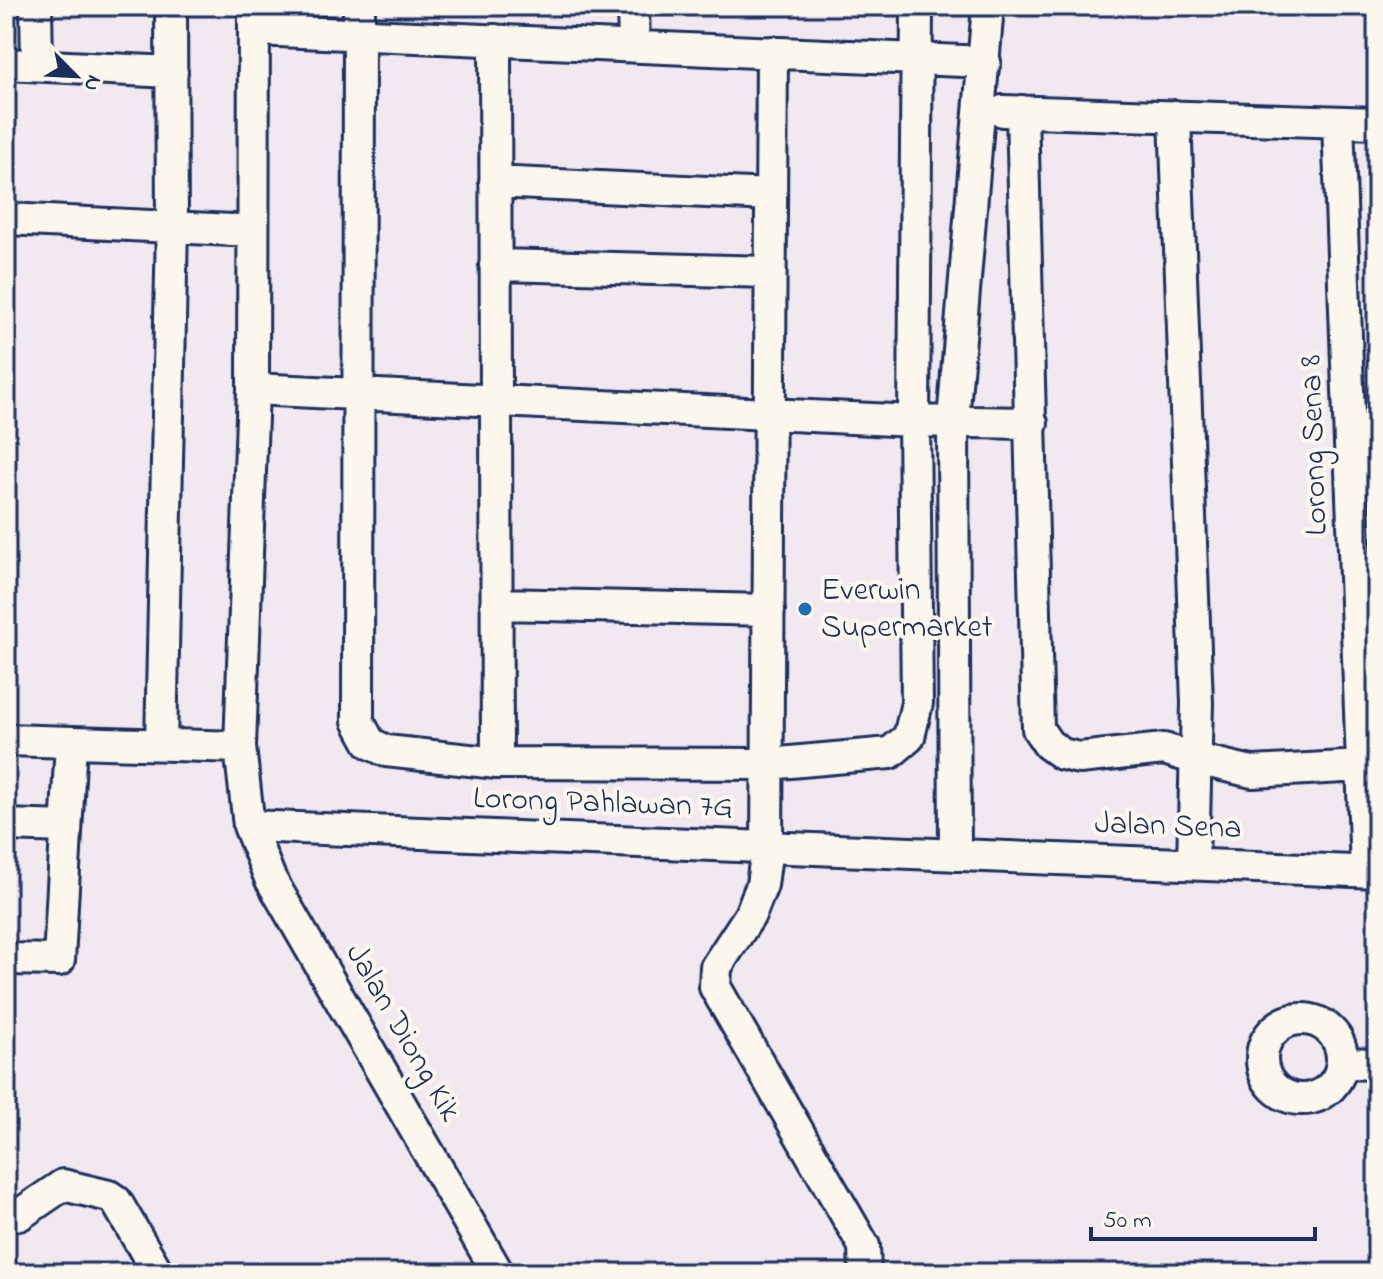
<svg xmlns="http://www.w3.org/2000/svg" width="1383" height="1279" viewBox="0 0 1383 1279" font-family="'Indie Flower',sans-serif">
  <rect width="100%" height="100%" fill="#f2e9f0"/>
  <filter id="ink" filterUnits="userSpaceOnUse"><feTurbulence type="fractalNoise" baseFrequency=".0125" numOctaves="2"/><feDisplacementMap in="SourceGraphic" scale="16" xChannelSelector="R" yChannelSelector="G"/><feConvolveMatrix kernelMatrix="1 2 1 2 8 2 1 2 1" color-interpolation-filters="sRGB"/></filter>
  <g filter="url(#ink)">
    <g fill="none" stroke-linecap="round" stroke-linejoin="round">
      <!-- minor casing -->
      <g stroke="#1b2f5e" stroke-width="36">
        <path id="minor" d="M36,6L37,65
          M254,6L253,389L240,747L249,826L270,878L498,1273
          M359,6L358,721L370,743L386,751L497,763L768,764L890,753L909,737L917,703L914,421L917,6
          M633,6L634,46
          M255,30L985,62
          M495,40L497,763
          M772,52L767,847L762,885L750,915L716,967L715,987L864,1246L865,1273
          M6,64L172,72
          M1003,111L1377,123
          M1022,111L1038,729L1048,744L1062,754L1079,758L1164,749L1196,759L1252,772L1363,766L1377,767
          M1175,116L1197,703L1193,864
          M1338,122L1366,871
          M495,182L771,195
          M6,219L253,231
          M495,265L770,272
          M253,389L914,421L1032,423
          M496,604L769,610
          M6,740L240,747
          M161,744L172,226L171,6
          M6,825L66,827
          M249,826L1377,872
          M955,855L953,421L988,6
          M6,959L59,960L71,742
          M1262 1059a40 40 0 1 1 80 0a40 40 0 1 1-80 0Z
          M1342,1063L1377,1064
          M19,1215L63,1185L109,1196L116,1201L158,1273"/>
      </g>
      <!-- minor -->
      <use href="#minor" stroke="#fbf7ec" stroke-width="30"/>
    </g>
  </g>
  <!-- markers -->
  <circle fill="#1f6fb2" stroke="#fbf7ec" stroke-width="3" cx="805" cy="609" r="8"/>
  <g text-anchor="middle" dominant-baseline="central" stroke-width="8" stroke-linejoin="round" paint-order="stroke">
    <!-- street labels -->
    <g font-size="32" fill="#1b2f5e" stroke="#fbf7ec">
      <text transform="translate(1315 445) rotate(-92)">Lorong Sena 8</text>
      <text transform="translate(603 804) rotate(2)">Lorong Pahlawan 7G</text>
      <text transform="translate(1168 827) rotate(2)">Jalan Sena</text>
      <text transform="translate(402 1033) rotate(60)">Jalan Diong Kik</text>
    </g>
    <!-- poi labels -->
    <g font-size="32" fill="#1b2f5e" stroke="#fbf7ec" text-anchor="start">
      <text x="821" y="591">Everwin<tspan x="821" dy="37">Supermarket</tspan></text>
    </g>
  </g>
  <!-- margin -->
  <rect width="1383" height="1279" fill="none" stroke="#fbf7ec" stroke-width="32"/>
  <rect x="16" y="16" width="1351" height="1247" fill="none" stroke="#1b2f5e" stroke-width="3" filter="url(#ink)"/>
  <!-- north arrow -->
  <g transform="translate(76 76) rotate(114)" stroke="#fbf7ec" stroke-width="6" paint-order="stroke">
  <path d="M0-6L14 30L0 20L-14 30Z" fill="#1b2f5e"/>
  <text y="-12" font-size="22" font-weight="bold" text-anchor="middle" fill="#1b2f5e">N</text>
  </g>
  <!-- scale -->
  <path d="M1091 1227v12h224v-12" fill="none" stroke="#1b2f5e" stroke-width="4"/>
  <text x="1103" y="1227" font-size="24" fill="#1b2f5e" stroke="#fbf7ec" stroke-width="6" paint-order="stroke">50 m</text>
</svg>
